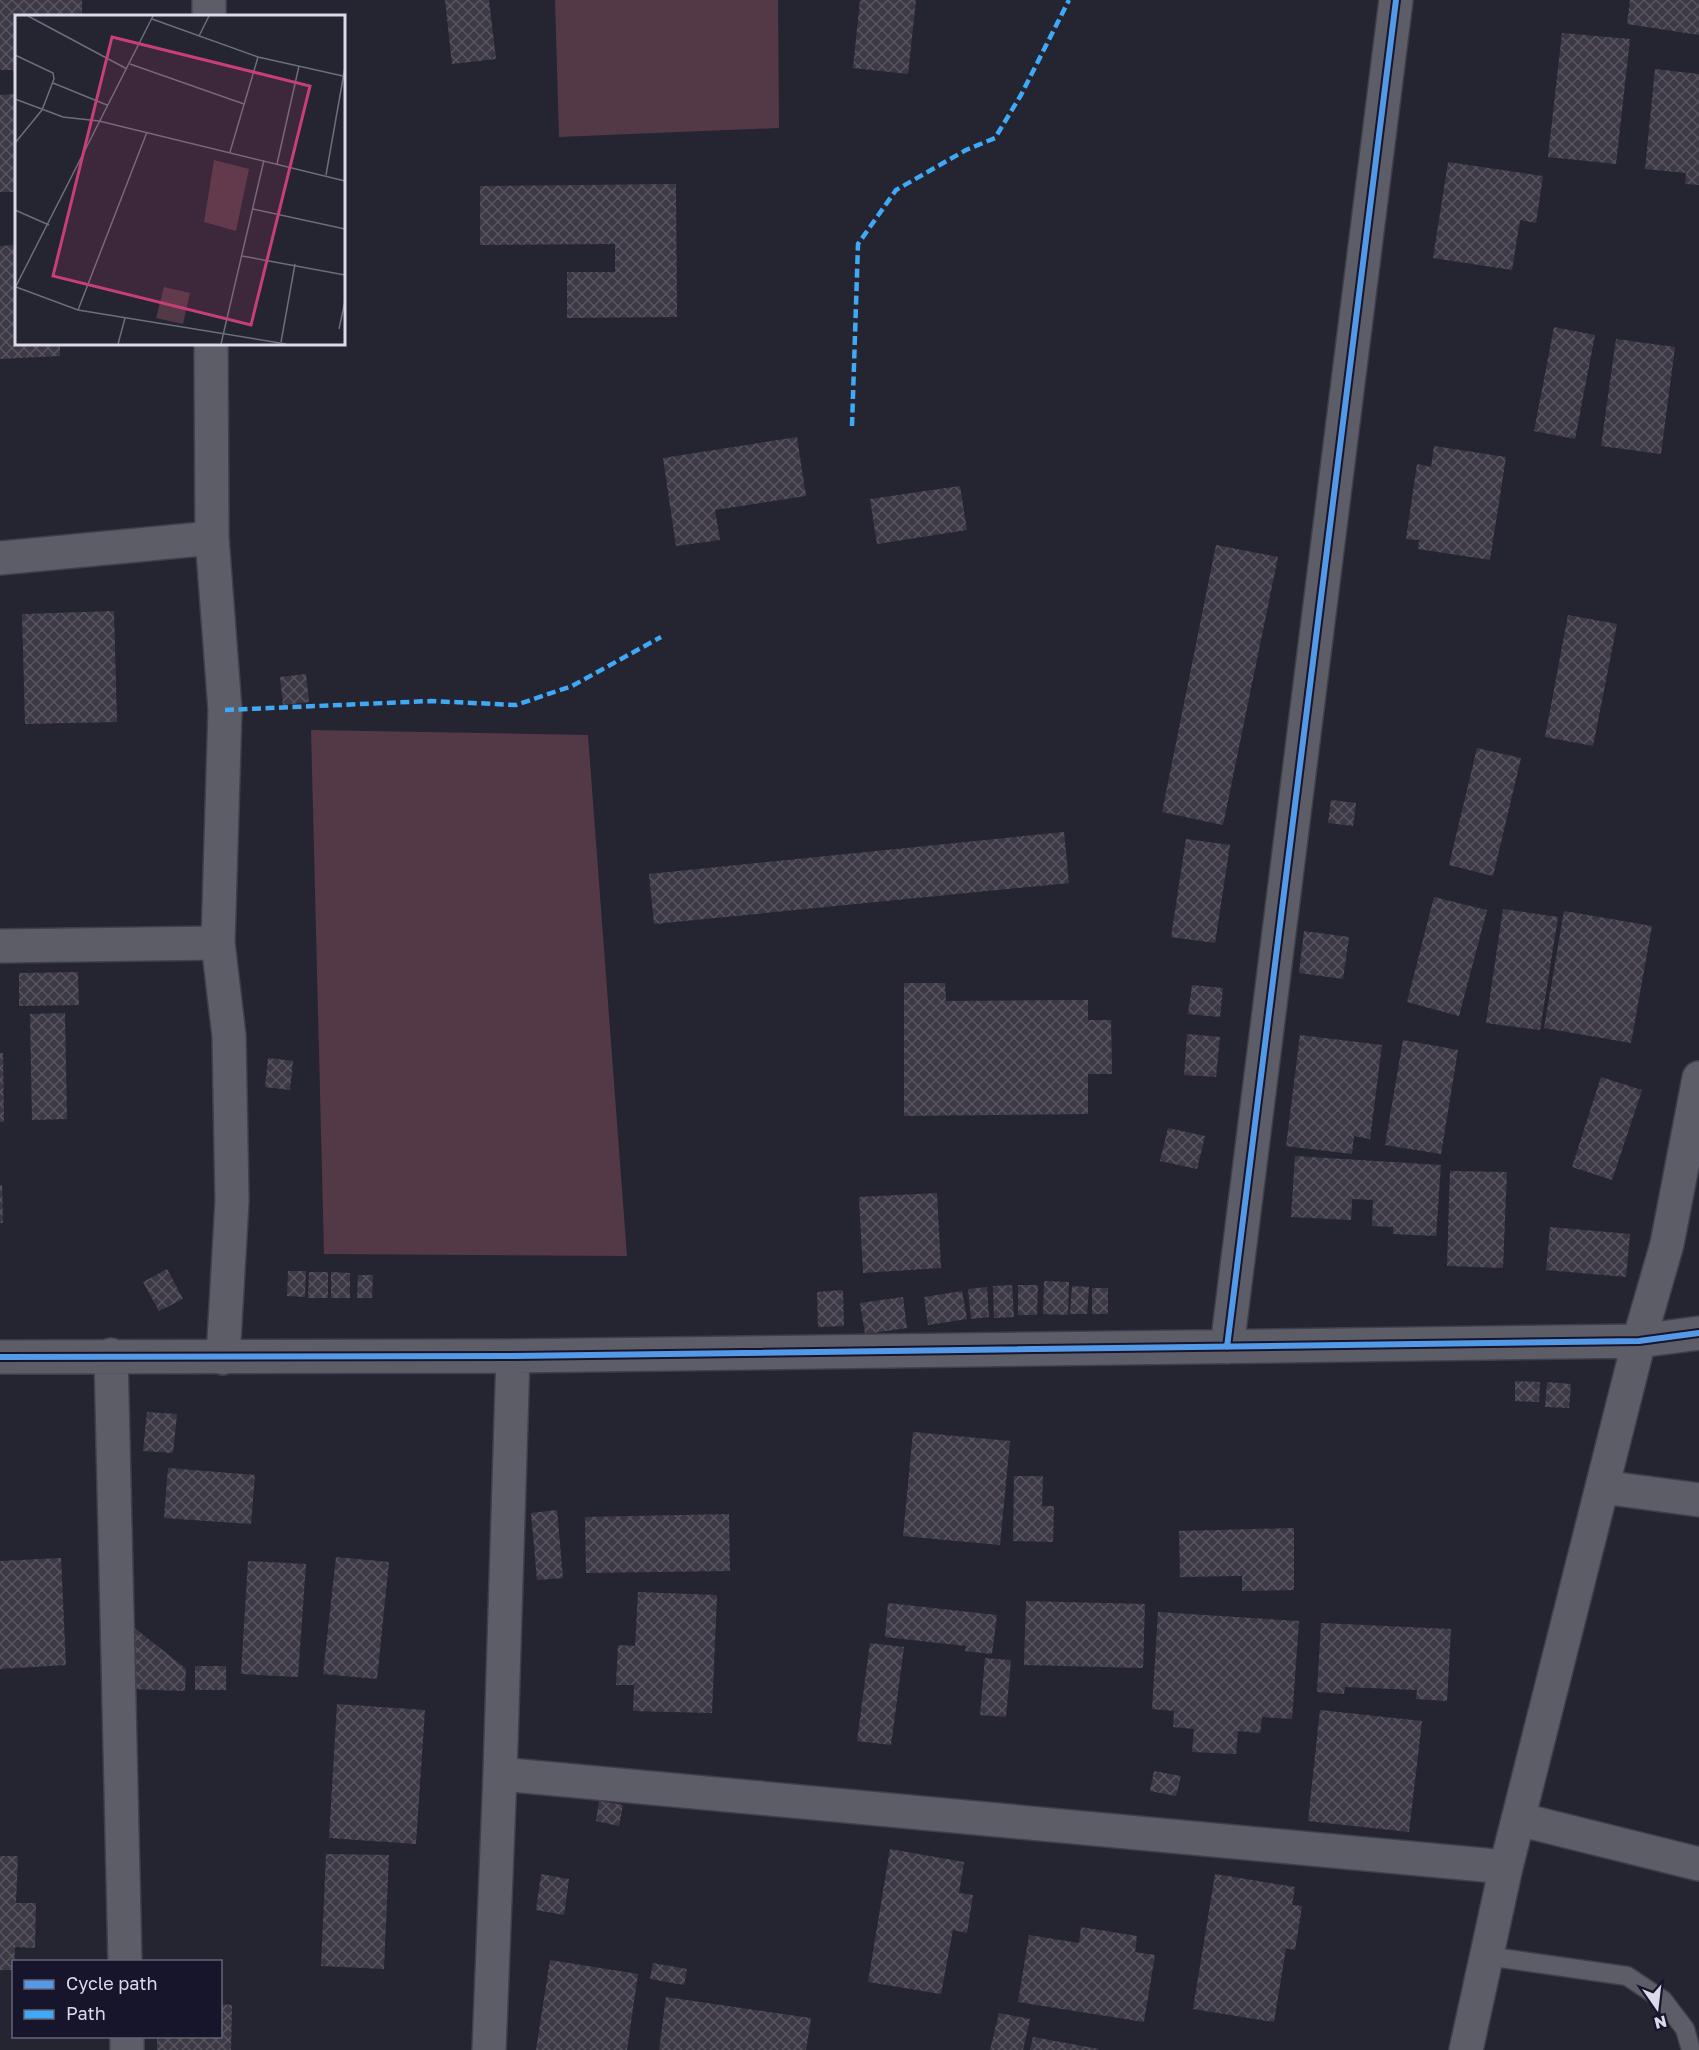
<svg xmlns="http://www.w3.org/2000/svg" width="1699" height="2050" viewBox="0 0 1699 2050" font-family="'Golos Text',sans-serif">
  <defs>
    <pattern id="building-cross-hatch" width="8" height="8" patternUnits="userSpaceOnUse" patternTransform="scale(1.5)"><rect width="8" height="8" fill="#3d3944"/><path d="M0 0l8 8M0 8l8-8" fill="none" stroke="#58555f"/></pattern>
  </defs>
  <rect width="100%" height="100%" fill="#252431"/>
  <!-- garden -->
  <path fill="#523945" d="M555,0H778L779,128L559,137Z
    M311,730L588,735L627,1256L324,1254Z"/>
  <!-- building -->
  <path fill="url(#building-cross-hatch)" d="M0,0H82V16H16V70H0Z
    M445,0H489L496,59L452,64Z
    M860,0H916L908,74L853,68Z
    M1630,0H1699V35L1627,24Z
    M1562,33L1630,39L1616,164L1548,157Z
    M1655,69L1699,74V185L1685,184L1686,173L1645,169Z
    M16,94V192H0V95Z
    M1448,162L1543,176L1536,223L1520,220L1512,270L1433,258Z
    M676,184L677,317L567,318V272H615V244L480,245V186Z
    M16,245V344H60V356L0,359V246Z
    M1554,327L1595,335L1575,439L1534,431Z
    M1616,339L1675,347L1661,454L1601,446Z
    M797,437L806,496L715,510L720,540L676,546L663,458Z
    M1434,446L1506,457L1490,560L1418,549L1419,540L1406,539L1417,464L1431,467Z
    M960,486L967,530L877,544L870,499Z
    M1216,545L1278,557L1223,825L1162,812Z
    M114,611L117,722L25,724L22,614Z
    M1568,615L1617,624L1593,746L1545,737Z
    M306,674L309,702L283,705L280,677Z
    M1477,748L1521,758L1493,876L1449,865Z
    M1331,800L1356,803L1353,826L1328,823Z
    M1064,832L1069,883L654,924L649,874Z
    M1186,839L1230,845L1215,943L1171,937Z
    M1434,897L1487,910L1459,1016L1407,1002Z
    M1503,909L1558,917L1540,1030L1486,1023Z
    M1564,911L1652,926L1631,1043L1544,1028Z
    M1304,931L1349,937L1343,979L1299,973Z
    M78,972L79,1005L19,1006V973Z
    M904,983H945L946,1001L1088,1000V1020H1111L1112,1074H1088V1114L904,1116Z
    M1192,985L1223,988L1220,1017L1188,1014Z
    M65,1013L67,1119L32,1120L30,1014Z
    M1187,1034L1220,1037L1216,1077L1184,1075Z
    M1300,1035L1382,1045L1370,1139L1354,1136L1352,1154L1286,1146Z
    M1403,1040L1458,1050L1441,1154L1385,1145Z
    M0,1053H3L4,1122H0Z
    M268,1058L293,1061L290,1090L265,1087Z
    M1601,1077L1642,1090L1612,1180L1572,1167Z
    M1168,1128L1205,1136L1197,1169L1160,1161Z
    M1295,1156L1441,1165L1436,1236L1393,1234V1227L1372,1226L1373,1200L1352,1199L1351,1220L1291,1217Z
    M1450,1171L1507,1172L1503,1268L1447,1266Z
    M0,1185H2L3,1223H0Z
    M937,1193L941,1268L863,1273L859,1197Z
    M1550,1227L1630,1234L1626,1277L1546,1270Z
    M167,1269L183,1299L159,1311L143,1282Z
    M288,1271H306L305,1297L287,1296Z
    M309,1272H328V1298H308Z
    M331,1272L350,1273V1298H331Z
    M358,1275H373L372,1298H357Z
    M1044,1281L1069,1282L1068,1315L1043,1314Z
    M1012,1285L1014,1317L994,1318L993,1286Z
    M1018,1285H1038L1037,1315H1018Z
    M1072,1286L1089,1287L1087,1314H1070Z
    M987,1287L989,1317L971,1319L968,1289Z
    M1092,1288H1108V1314H1092Z
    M843,1290L844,1326L818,1327L817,1292Z
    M962,1291L967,1319L928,1325L924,1297Z
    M903,1297L907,1328L865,1334L860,1303Z
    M1515,1381L1540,1382L1539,1402L1515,1401Z
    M1547,1382L1571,1384L1569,1408L1545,1407Z
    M147,1412L177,1414L173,1453L143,1451Z
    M913,1432L1010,1441L1000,1545L903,1536Z
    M168,1468L255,1475L251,1524L164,1518Z
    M1014,1476H1043L1042,1506H1054L1053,1542L1013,1541Z
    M557,1510L563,1578L537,1580L531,1513Z
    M729,1514L730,1571L586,1573L585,1517Z
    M1294,1528V1590L1242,1591V1576L1180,1577L1179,1531Z
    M336,1557L389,1562L377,1679L323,1674Z
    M61,1558L66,1665L0,1669V1561Z
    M248,1561L306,1564L298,1677L241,1674Z
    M638,1592L717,1595L712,1713L633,1711L634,1685H616L618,1645L635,1646Z
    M1026,1601L1145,1604L1143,1668L1024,1665Z
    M888,1603L997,1615L992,1654L965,1651L966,1646L885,1637Z
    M1158,1612L1299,1621L1292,1719L1262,1717L1260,1733L1238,1731L1236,1754L1192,1752L1194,1729L1173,1727L1174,1711L1152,1709Z
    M1321,1623L1451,1629L1447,1701L1416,1699L1417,1690L1345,1687L1344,1694L1317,1692Z
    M131,1625L186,1669L185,1691L129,1689Z
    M870,1643L904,1647L891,1745L857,1741Z
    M985,1658L1011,1660L1006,1717L980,1715Z
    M195,1666H226V1690H195Z
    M337,1704L425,1710L416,1844L329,1838Z
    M1320,1710L1422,1721L1409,1832L1308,1821Z
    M1154,1771L1181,1776L1176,1796L1150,1791Z
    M599,1801L623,1805L619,1826L596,1821Z
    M890,1849L964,1862L959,1893L973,1895L967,1933L953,1930L941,1994L868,1982Z
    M326,1854L389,1855L384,1969L321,1966Z
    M0,1856H18L16,1903H36L35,1948L15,1947L14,1970H0Z
    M541,1874L569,1879L564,1915L536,1910Z
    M1215,1874L1295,1887L1292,1905L1302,1906L1295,1950L1286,1948L1274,2022L1193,2009Z
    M1081,1927L1137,1936L1135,1952L1155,1955L1144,2022L1018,2002L1029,1935L1079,1943Z
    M550,1960L638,1974L627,2050H536Z
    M653,1963L687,1969L684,1985L650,1979Z
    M666,1997L811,2018L806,2050H659Z
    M220,2004L232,2005L231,2050H157V2036H220Z
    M999,2013L1030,2019L1023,2050H990Z
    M1033,2037L1099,2049L1098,2050H1030Z"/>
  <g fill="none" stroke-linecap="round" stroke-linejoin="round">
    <!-- lane casing -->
    <g stroke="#3f3f4a" stroke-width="21">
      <path id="lane" d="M1487,1956L1627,1976L1663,2000L1685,2029L1691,2050"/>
    </g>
    <!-- street casing -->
    <g stroke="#3f3f4a" stroke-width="36">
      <path id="street" d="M209,0V16
        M211,344L212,538L225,710L218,943L229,1036L232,1201L223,1358
        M0,558L212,538
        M0,946L218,943
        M1227,1347L1396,0
        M111,1355L125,1962
        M0,1357L513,1356L1639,1341L1699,1333
        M1602,1487L1699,1500
        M500,1774L1506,1867
        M1518,1819L1699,1864
        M127,2036V2050
        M489,2050L500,1774L513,1356
        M1466,2050L1506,1867L1639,1341L1667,1244L1699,1078"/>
    </g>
    <!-- lane -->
    <use href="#lane" stroke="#5d5d68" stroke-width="18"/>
    <!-- street -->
    <use href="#street" stroke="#5d5d68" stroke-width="33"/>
    <!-- quiet -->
    <path stroke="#3fa9f5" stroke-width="4.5" stroke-dasharray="9 4.5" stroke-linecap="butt" d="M852,426L858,244L896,190L966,150L995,138L1021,95L1069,0
      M225,710L431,701L516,705L572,686L661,637"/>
    <!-- cycleway casing -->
    <g stroke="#16152c" stroke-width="10">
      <path id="cycleway" d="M1227,1347L1396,0
        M0,1357L513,1356L1639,1341L1699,1333"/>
    </g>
    <!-- cycleway -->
    <use href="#cycleway" stroke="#5399e6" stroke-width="6"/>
  </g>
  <!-- overview -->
  <g transform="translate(15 15)">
    <rect width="330" height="330" fill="#252431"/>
    <path d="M199,145L234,154L221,216L189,207ZM149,272L175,278L168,309L141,303Z" fill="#523945"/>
    <path fill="none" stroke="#6d6d7b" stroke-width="1.5" d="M13,1L112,54M137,4L243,42L328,61M184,21L194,1M0,40L38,58L39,64L27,95L0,128M115,49L229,89M38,68L92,90M0,84L48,102L84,106L330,166M215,137L243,42M262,149L284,51M311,160L330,52M238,194L330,214M0,195L34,210M227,241L330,260M1,272L63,295L271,329M0,273L138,1M63,295L132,117M324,314L330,286M266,327L280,249M103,329L110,303M206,329L249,145"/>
    <path fill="#c73f78" fill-opacity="0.15" stroke="#c73f78" stroke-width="3" d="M97,22L295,71L236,310L38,261Z"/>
    <rect width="330" height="330" fill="none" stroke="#d9daea" stroke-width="3"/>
  </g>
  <!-- legend -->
  <rect x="12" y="1960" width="210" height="78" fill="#16152c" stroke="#646478" stroke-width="1.5"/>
  <rect x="24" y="1980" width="30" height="9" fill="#5399e6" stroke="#646478" stroke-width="1.5"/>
  <text x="66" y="1990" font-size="18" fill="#d9daea">Cycle path</text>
  <rect x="24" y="2010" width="30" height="9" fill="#3fa9f5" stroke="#646478" stroke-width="1.5"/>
  <text x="66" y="2020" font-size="18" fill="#d9daea">Path</text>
  <!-- north arrow -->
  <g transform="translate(1657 2008) rotate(166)" stroke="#16152c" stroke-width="4.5" paint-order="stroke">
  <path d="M0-4.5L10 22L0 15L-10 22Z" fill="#d9daea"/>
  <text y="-9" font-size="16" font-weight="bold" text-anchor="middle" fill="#d9daea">N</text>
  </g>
</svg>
